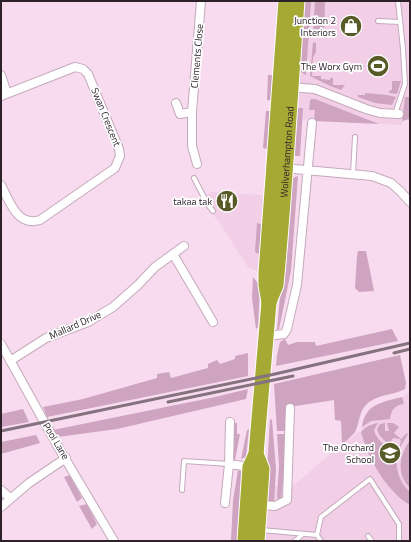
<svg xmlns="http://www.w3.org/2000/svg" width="411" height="542" viewBox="0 0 411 542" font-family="'Titillium Web',sans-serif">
  <rect width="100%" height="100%" fill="#f8dbef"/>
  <!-- built -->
  <path fill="#f2cee7" d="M293,1H410V104L404,103L402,125L308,120L284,116Z
    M213,192L278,196L271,277L248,267L219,222L211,212L205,207L199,197L209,193Z
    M410,392V541H249L266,485L292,487L342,444L348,440H349L358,432H361L364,418L368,410L371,407L383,402L402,397Z"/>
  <!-- green -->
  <path fill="#cea4c1" d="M306,1H311L306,75L301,72L299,67L303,13Z
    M315,1H325L324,35C320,35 317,36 313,36Z
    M313,42L316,43V52L313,57L312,76H321V79L330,80V78H333V85H345L341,90L330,86L310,76Z
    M268,75H276L274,101L267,100Z
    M392,81H401L397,94L389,93L390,90H392Z
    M365,93L387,95L396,97L392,105L375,103L358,97V95H365Z
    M405,97H410V119L402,121Z
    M311,99H315L379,124L314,121L315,110H309L310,101Z
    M298,108H303L300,156H293L295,118Z
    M266,111H273L268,149L263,148Z
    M298,176L291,271L279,329L277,330L290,182L293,178Z
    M257,223L264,225L262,255L256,253L255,251Z
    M358,251H366L374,291L359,292L355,288L357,256Z
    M253,277L260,286L258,327L256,329L252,298Z
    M392,329L398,341L276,366L277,355L280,342L285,339L288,345L297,342H315L316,346Z
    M248,353V376L47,417L43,407L83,399L157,378V374L169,372L171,378L208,368V364L217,360L220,364L235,359V356Z
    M400,355L406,383L405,389C394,395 380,394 369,402C359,410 360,420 356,430C353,436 347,440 342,444L341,421L335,420L334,400L296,406L286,410V431H277L274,384Z
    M248,389L246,399L117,429L58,437L53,430L215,397Z
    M402,397L404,404C395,405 391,410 390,419L371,421L362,427C365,404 383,402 402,397Z
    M23,409L29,422L1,427V414Z
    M270,419L272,420L276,469L274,503H265Z
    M232,423H237V434H240L235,460L232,458Z
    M378,423L374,430C377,442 388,447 398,452C394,467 399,482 410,492V505C386,491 368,458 361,432C365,427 371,424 378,423Z
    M385,423V431H389L387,423H393L399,427L394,433L401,439L407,433L408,434L399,449L401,441L400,439L393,438L389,445L380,436L377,430L378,427L380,424Z
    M249,429L246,457L241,459L247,430Z
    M277,434H286L287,449L281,499L277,498L279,466Z
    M36,435L40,443L1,454V442Z
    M410,440V488C396,474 399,456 410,440Z
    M238,470L244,473L239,541H231L233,501Z
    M70,475L82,498L77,502L64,477Z
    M87,504L97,524L92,529L79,506Z"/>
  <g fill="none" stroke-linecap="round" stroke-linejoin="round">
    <!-- lane casing -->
    <g stroke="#c5a9bc" stroke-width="6">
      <path id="lane" d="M378,21L400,22
        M395,114L405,84L403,49L398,1
        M353,174L355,137
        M194,178L208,205L213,211
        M182,490L184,461L229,464
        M261,530L317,535L321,541
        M317,535L321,517L370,479L399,524V541
        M368,536L372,541
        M295,541L303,534"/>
    </g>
    <!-- street casing -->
    <g stroke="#c5a9bc" stroke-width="10">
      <path id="street" d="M1,75L7,93
        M290,87L315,89L366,109L380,113L399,114
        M1,96L75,67L83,69L88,74L119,149L120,156L115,168L40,220C17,227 10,202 1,185
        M176,103L180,114L192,112
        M197,164L192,146V112L201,1
        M283,168L372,176L391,183L400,191L410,202
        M173,254L213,322
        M267,336L284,334L287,329L297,285L312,123
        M1,344L57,445L114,541
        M10,361L46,338L88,322L113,307L138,285L155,267L184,246
        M229,464L250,467
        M1,490L10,498
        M225,503L229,464L230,422
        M260,505L275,506L287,500L290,408
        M1,507L29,483L66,458"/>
    </g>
    <!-- highway casing -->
    <g stroke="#fff" stroke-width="17">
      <g id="highway">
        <path id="s1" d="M269,302L276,285C285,190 290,96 297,1"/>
        <path d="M256,454L262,469L257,541"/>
        <path d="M245,541L250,467L256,454L269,302L266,285V273L286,1"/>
      </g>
    </g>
    <!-- lane -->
    <use href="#lane" stroke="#fff" stroke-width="4"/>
    <!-- street -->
    <use href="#street" stroke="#fff" stroke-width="8"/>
    <!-- highway -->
    <use href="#highway" stroke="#a6a934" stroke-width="15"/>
    <!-- rail -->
    <path stroke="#85727f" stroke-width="3" d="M394,353L410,349
      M168,402L293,376
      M1,431L275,374L410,343"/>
  </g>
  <!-- icons -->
  <defs>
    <g id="shop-disc" transform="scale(1.15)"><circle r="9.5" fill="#585a27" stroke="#fff"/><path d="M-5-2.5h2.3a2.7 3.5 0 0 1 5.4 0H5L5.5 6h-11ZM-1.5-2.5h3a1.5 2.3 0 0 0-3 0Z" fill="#fff"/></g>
    <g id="stadium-disc" transform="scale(1.15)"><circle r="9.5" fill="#585a27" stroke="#fff"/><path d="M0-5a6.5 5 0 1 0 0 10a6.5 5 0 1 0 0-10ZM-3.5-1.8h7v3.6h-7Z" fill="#fff"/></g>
    <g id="restaurant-disc" transform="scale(1.15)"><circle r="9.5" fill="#585a27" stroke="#fff"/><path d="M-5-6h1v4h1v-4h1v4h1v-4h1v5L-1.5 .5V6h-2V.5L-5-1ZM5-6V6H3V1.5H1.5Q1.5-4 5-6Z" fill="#fff"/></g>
    <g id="school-disc" transform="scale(1.15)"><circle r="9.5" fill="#585a27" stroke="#fff"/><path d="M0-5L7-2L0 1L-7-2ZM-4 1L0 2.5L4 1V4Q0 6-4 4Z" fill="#fff"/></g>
  </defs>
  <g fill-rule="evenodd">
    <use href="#shop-disc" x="351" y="26"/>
    <use href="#stadium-disc" x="378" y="66"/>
    <use href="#restaurant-disc" x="227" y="201"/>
    <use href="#school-disc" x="390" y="453"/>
  </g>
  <g text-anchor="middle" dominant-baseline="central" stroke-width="3.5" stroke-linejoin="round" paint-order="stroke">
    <!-- poi labels -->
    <g font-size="10" fill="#2d222a" stroke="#fff" text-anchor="end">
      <text x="336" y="20">Junction 2<tspan x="336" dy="12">Interiors</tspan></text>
      <text x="362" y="66">The Worx Gym</text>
      <text x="212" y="201">takaa tak</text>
      <text x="374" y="447">The Orchard<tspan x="374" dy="12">School</tspan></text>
    </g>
    <!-- street labels -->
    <g font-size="10" fill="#2d222a" stroke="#fff">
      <text transform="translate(197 56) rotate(-85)">Clements Close</text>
      <text transform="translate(106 117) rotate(68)">Swan Crescent</text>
      <text stroke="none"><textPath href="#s1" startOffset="152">Wolverhampton Road</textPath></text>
      <text transform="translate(75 325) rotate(-24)">Mallard Drive</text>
      <text transform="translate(56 441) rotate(59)">Pool Lane</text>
    </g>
  </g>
  <!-- border -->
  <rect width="411" height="542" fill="none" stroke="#2d222a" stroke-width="4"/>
</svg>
